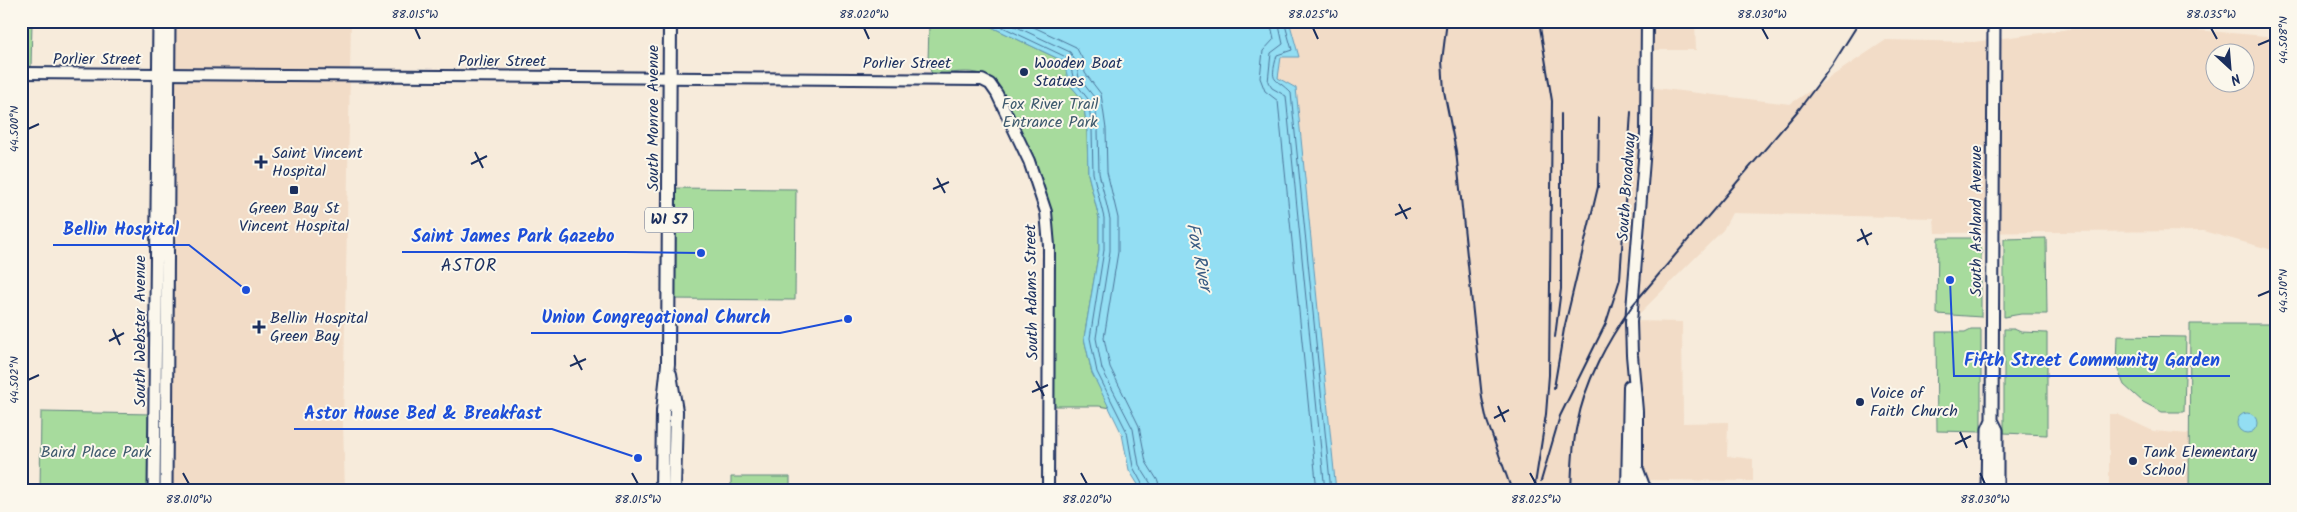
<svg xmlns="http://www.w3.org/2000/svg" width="2297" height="512" viewBox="0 0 2297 512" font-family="Kalam,sans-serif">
  <rect width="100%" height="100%" fill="#f7ebdb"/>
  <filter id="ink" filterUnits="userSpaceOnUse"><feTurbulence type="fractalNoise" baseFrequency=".02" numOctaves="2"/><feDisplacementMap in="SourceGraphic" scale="10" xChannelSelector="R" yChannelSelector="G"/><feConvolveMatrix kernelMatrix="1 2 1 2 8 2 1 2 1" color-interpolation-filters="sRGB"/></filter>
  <g filter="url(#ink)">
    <!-- built -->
    <path fill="#f2dcc7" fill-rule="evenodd" d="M100,21H351L343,424L345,491H172L174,26H100Z
      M1289,21H1647V25L1695,24L1696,50H1647V87L1790,104L1886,40L1974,42L2069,29L2173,28L2266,36L2276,39V251L2203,231L1935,233L1934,218L1732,213L1723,230L1632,321L1682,322L1683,423L1728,422L1727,456L1753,459V481L1644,480L1631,491H1336L1296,88L1278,78L1281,57H1299ZM2214,52H2244V82H2214Z
      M2109,414H2117L2153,431L2189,434V491H2109Z"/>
    <!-- green -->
    <path fill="#a7db9d" stroke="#61857e" d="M21,21H32L31,68H21Z
      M914,21H979L1063,61L1102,63L1070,85L1083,100L1087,130L1088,174L1099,218V250L1084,338L1092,373L1111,408L1099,406H1054V243C1049,194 1034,157 1013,113C1007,101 1002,85 990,78C974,68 953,73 934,75L931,72L928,61L929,25H919Z
      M669,188L796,189L795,300L668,299Z
      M1938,238H1981V317L1937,314Z
      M2046,238L2047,314H2021L2004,317V239Z
      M2190,324H2276V491H2189Z
      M1971,329H1981V432L1937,431L1936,332H1965Z
      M2004,329H2014L2021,332L2047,333V435L2004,433Z
      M2117,336L2186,337L2184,412H2162L2143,402L2124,385L2116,365Z
      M41,412L152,414L151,491H40Z
      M731,477H790V491H678V487L731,488Z"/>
    <!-- water -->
    <path fill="#93def3" stroke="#6398b7" d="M979,21H1289L1299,57H1281L1278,78L1296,88L1336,491H1142L1129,470L1122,434L1092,373L1084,338L1099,250V218L1088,174L1087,130L1083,100L1070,85L1063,61Z
      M2237 423a10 10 0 1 1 20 0a10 10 0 1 1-20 0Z"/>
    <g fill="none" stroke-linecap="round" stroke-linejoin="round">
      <!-- shore -->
      <path stroke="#4b759a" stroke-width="1" d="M990,21L1066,57L1070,64L1074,81L1088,99L1092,130L1093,173L1104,218V250L1090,338L1097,372L1127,432L1133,467L1146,491
        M1004,21L1070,52L1076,62L1079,78L1094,97L1098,130L1099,173L1110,219V251L1096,338L1102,369L1133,429L1139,465L1151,484L1152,491
        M1021,21L1076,47L1083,60L1085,73L1101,94L1106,129L1107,172L1118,218V252L1104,338L1110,367L1139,426L1146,462L1158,481L1160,491
        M1270,21L1274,39L1263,51L1260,78L1265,91L1278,101L1317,491
        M1278,21L1283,44L1271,53L1268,82L1272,88L1286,96L1325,491
        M1284,21L1292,50L1277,55C1269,85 1275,76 1291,93L1331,491"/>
      <!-- tertiary casing -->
      <g stroke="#1b2f5e" stroke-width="14">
        <path id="tertiary" d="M21,73L982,80L990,84L997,94L1029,161L1046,212L1049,246L1048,491
          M1627,491L1629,386
          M1637,491V411L1632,355L1631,322L1646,135L1647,21"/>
      </g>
      <!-- secondary casing -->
      <g stroke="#1b2f5e" stroke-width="15">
        <path id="secondary" d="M1994,21L1992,420L1997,430V491
          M154,491L159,21
          M166,491L169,21
          M1987,491L1988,429L1992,420"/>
      </g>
      <!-- primary casing -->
      <g stroke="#1b2f5e" stroke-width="16">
        <path id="primary" d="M670,374L676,411L674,491
          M1637,470L1643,486L1647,491
          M662,491L663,411L668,364L670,21"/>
      </g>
      <!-- tertiary -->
      <use href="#tertiary" stroke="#fbf7ec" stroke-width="10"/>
      <!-- secondary -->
      <use href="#secondary" stroke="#fbf7ec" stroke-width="11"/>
      <!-- primary -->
      <use href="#primary" stroke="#fbf7ec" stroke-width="12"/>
      <!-- rail -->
      <path stroke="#1b2f5e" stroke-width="2" d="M1447,21L1442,61L1444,91L1456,151L1482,398L1487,421L1512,491
        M1555,337L1561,289V114
        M1554,388L1564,329L1598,187L1599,118
        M1541,481L1560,416L1606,323L1620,279L1631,112
        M1534,491L1546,414L1549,375L1552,101L1539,21
        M1571,491C1572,469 1572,446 1577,425C1585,381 1607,342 1632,306L1800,108L1833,64L1860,21"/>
    </g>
  </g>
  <!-- ticks -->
  <path fill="none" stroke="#1b2f5e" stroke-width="2" d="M415,28L420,39M864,28L869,39M1313,28L1318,39M1762,28L1768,39M2211,28L2217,39M2258,45L2270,40M28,129L39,124M475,152L483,168M471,164L487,156M937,178L945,193M933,189L949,182M1399,204L1407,219M1395,215L1411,208M1861,229L1868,245M1857,241L1872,233M2258,296L2270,291M113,329L120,345M109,341L124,333M574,355L582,370M570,366L586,359M28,380L39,375M1036,381L1044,396M1032,392L1048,385M1498,406L1505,422M1494,418L1509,410M1960,432L1967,448M1955,444L1971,436M183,473L189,484M632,473L638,484M1081,473L1087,484M1530,473L1536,484M1980,473L1985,484"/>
  <!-- markers -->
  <g fill="#1b2f5e" stroke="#fbf7ec" stroke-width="2">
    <circle cx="1024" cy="72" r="5"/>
    <path d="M258.5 154.5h5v5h5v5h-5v5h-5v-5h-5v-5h5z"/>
    <rect x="289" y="185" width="10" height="10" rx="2.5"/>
    <path d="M256.5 319.5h5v5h5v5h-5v5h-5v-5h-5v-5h5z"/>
    <circle cx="1860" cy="402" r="5"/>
    <circle cx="2133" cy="461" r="5"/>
  </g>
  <g text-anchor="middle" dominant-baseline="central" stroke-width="4" stroke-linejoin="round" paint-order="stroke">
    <!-- shield labels -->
    <rect fill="#fbf7ec" stroke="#5e6b89" stroke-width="1" x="645" y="207.5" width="48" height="25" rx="4"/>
    <g font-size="15" font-weight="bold" fill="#1b2f5e">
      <text x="669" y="220">WI 57</text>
    </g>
    <!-- street labels -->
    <g font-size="16" fill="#1b2f5e" stroke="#fbf7ec">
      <text x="97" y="59">Porlier Street</text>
      <text x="502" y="61">Porlier Street</text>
      <text x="907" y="63">Porlier Street</text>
      <text transform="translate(653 118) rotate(-90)">South Monroe Avenue</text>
      <text transform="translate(1627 187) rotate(-86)">South Broadway</text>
      <text transform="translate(1976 221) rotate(-90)">South Ashland Avenue</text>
      <text transform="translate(1032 292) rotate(-91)">South Adams Street</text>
      <text transform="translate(140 331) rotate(-90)">South Webster Avenue</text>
    </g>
    <!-- poi labels -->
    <g font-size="16" fill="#1b2f5e" stroke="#fbf7ec" text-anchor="start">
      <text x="1034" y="63">Wooden Boat<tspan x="1034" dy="18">Statues</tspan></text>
      <text x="272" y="153">Saint Vincent<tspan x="272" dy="18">Hospital</tspan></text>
      <text x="294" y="208" text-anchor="middle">Green Bay St<tspan x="294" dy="18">Vincent Hospital</tspan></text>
      <text x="270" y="318">Bellin Hospital<tspan x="270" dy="18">Green Bay</tspan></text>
      <text x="1870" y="393">Voice of<tspan x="1870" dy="18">Faith Church</tspan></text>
      <text x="2143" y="452">Tank Elementary<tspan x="2143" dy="18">School</tspan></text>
    </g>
    <!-- park labels -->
    <g font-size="16" fill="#3e5a6e" stroke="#fbf7ec">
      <text x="1050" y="104">Fox River Trail<tspan x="1050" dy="18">Entrance Park</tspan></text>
      <text x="96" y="452">Baird Place Park</text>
    </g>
    <!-- water labels -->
    <g font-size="18" font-style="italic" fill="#395b83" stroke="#fbf7ec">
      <text transform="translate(1198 257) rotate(78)">Fox River</text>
    </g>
    <!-- neighbourhood labels -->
    <g font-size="18" letter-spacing="1" fill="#1b2f5e" stroke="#fbf7ec">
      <text x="469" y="266">ASTOR</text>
    </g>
  </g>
  <!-- callouts -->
  <path fill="none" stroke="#1d4ed8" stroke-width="2" d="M246 290L189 245H53M701 253L625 252H402M848 319L780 333H531M1950 280L1954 376H2230M638 458L552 429H294"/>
  <g fill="#1d4ed8" stroke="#fbf7ec" stroke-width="2">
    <circle cx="246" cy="290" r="5"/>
    <circle cx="701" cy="253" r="5"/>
    <circle cx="848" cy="319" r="5"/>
    <circle cx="1950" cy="280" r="5"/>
    <circle cx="638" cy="458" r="5"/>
  </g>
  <g font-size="18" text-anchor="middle" font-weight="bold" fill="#1d4ed8" stroke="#fbf7ec" stroke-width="4" stroke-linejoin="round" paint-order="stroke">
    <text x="121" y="235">Bellin Hospital</text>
    <text x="513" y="242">Saint James Park Gazebo</text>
    <text x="656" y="323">Union Congregational Church</text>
    <text x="2092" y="366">Fifth Street Community Garden</text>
    <text x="423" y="419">Astor House Bed &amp; Breakfast</text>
  </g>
  <!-- margin -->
  <rect width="2297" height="512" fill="none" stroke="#fbf7ec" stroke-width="55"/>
  <!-- north arrow -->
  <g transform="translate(2230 68) rotate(154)"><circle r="24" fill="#fbf7ec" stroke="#a1a7b3"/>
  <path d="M0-4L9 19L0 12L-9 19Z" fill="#1b2f5e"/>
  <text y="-8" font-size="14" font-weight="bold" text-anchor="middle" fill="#1b2f5e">N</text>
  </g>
  <rect x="28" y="28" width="2242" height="456" fill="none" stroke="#1b2f5e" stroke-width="2"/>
  <g font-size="12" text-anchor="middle" fill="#1b2f5e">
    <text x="415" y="18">88.015°W</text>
    <text x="864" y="18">88.020°W</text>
    <text x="1313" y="18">88.025°W</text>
    <text x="1762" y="18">88.030°W</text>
    <text x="2211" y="18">88.035°W</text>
    <text transform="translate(2283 40) rotate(-90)" y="4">44.508°N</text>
    <text transform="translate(14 129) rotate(-90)" y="4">44.500°N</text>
    <text transform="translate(2283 291) rotate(-90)" y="4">44.510°N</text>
    <text transform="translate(14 380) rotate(-90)" y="4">44.502°N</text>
    <text x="189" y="503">88.010°W</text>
    <text x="638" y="503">88.015°W</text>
    <text x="1087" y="503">88.020°W</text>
    <text x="1536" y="503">88.025°W</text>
    <text x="1985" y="503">88.030°W</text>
  </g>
</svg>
